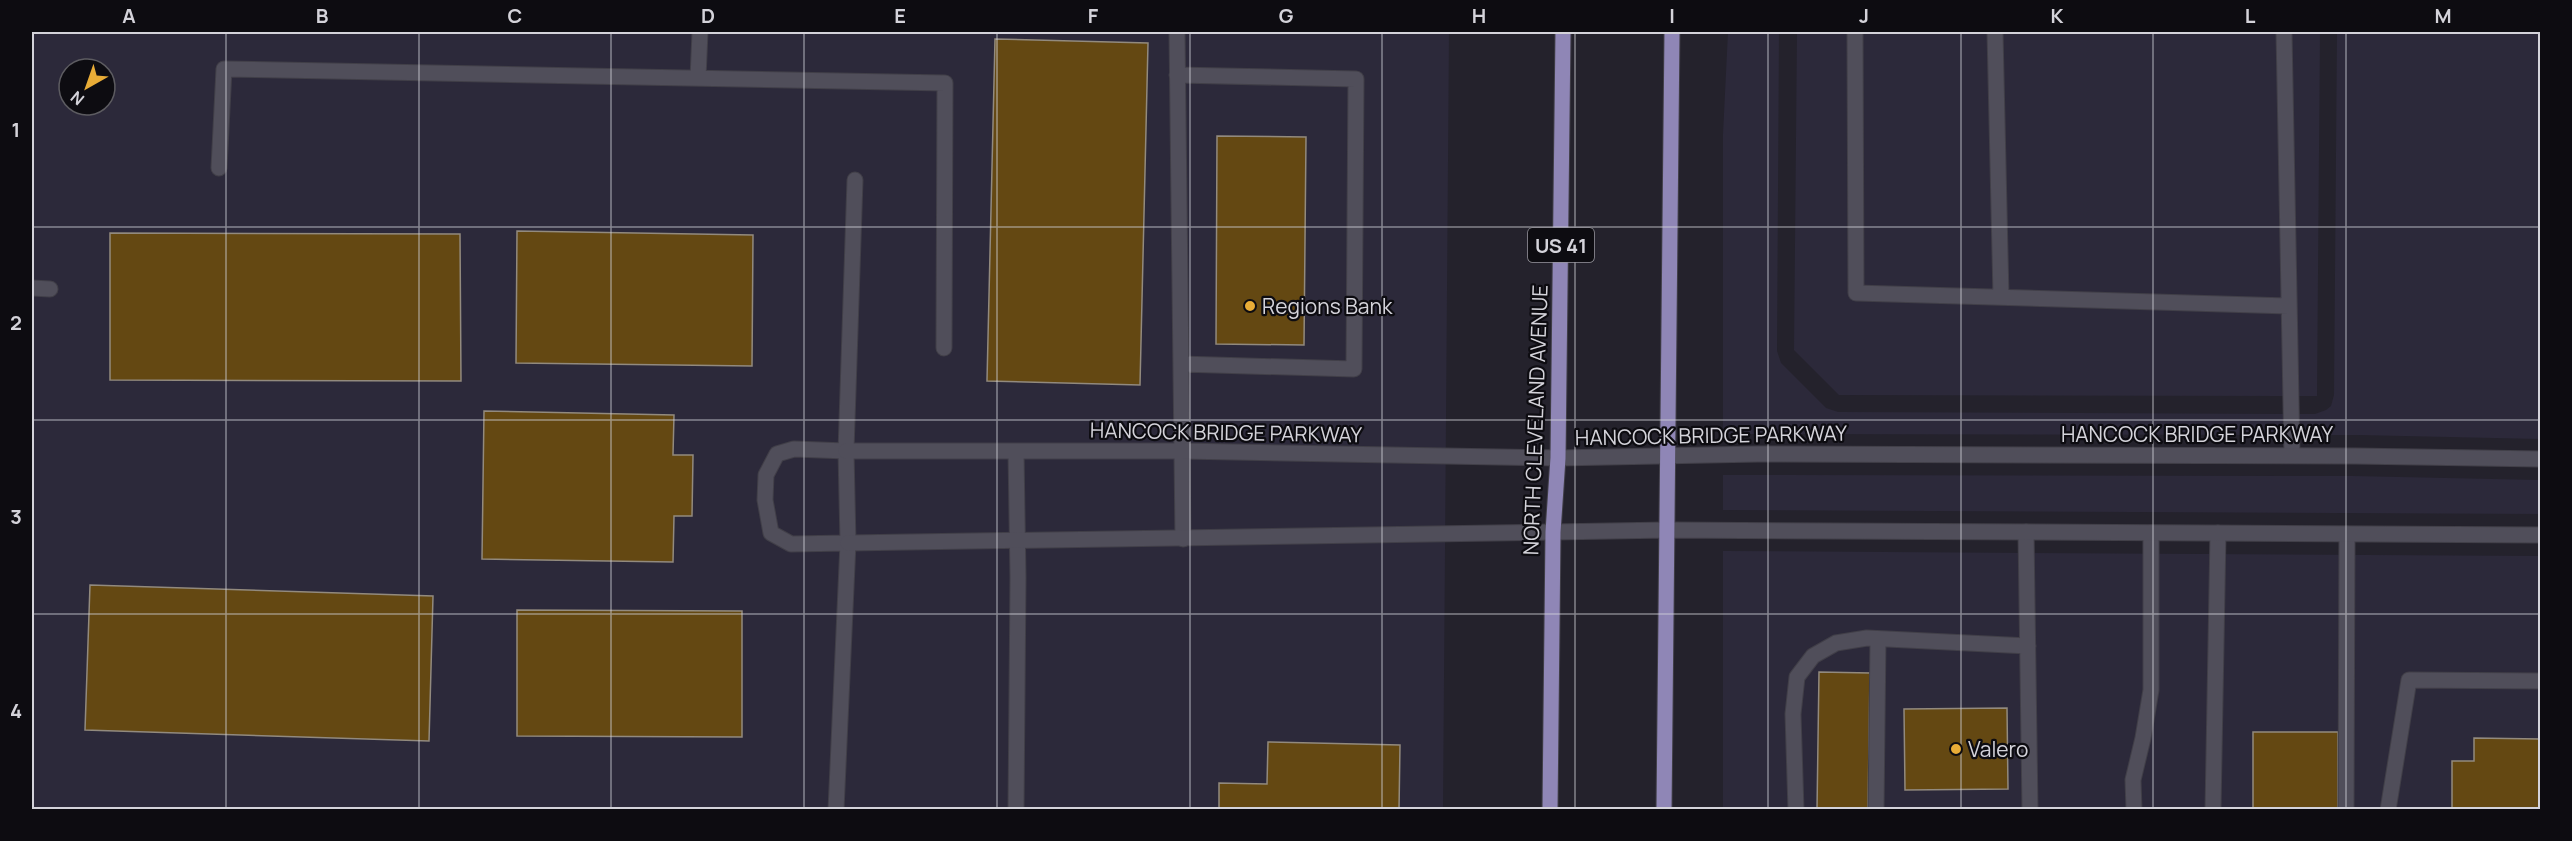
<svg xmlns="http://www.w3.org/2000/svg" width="2572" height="841" viewBox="0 0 2572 841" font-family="Manrope,sans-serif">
  <rect width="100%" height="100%" fill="#24222c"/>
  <!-- built -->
  <path fill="#2c293a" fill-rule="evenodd" d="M32,32H1449L1443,809H32ZM69,69H105V105H69Z
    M1728,32H1779L1777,351L1781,363L1826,408L1838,412L2315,414L2326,410L2331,406L2334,395L2337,32H2540V439L2358,435L1723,434V134Z
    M1797,32H2320L2317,396L1839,395L1794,350Z
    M1723,475L2353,476L2540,480V514L1723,510Z
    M1723,551L2540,556V809H1723Z"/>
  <!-- building -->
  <path fill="#644812" stroke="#928a7e" stroke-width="1.5" d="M995,39L1148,43L1140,385L987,381Z
    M1217,136L1306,137L1304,345L1216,344Z
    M517,231L753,235L752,366L516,363Z
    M110,233L460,234L461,381L110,380Z
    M484,411L674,415L673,455H693L692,516H674L673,562L482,559Z
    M90,585L433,596L429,741L85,730Z
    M517,610L742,611V737L517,736Z
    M1819,672L1870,673L1868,810H1817Z
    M2007,708L2008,789L1905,790L1904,709Z
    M2253,732H2338V810H2253Z
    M2474,738L2540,739V810H2397L2452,809V761H2474Z
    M1268,742L1400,745L1399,810H1219V783L1267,784Z"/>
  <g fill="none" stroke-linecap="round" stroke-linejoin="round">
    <!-- lane casing -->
    <g stroke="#413f48" stroke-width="17">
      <path id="lane" d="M1177,32L1183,539
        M1855,32L1856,293L2289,306
        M1995,32L2001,297
        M2284,32L2292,455
        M1177,75L1356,79L1354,369L1181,364
        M698,78L700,32
        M219,168L224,69L945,83L944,348
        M32,288L50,289
        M846,451L794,449L777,454L766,475L765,500L771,533L791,544L848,543
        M1016,452L1018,578L1016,810
        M2026,532L2030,810
        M836,810L848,543L846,451L855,180
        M1796,810L1793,714L1797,677L1813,656L1836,643L1867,638L2028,646
        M1876,810L1878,639
        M2134,810L2133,780L2143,738L2151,690V533
        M2213,810L2218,533
        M2346,810L2347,534
        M2388,810L2409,680L2540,681"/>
    </g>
    <!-- street casing -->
    <g stroke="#413f48" stroke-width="17">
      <path id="street" d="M846,451H1182L1558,458
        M848,543L1553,532"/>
    </g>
    <!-- secondary casing -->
    <g stroke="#413f48" stroke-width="17">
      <path id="secondary" d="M1558,458L1758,454L2355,456L2540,459
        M1553,532L1667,530L2540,535"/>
    </g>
    <!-- primary casing -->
    <g stroke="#413f48" stroke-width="17">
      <path id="primary" d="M1550,810L1553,532L1558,458L1563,32
        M1664,810L1672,32"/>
    </g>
    <!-- lane -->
    <use href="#lane" stroke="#504e5a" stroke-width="15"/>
    <!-- street -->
    <use href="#street" stroke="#504e5a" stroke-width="15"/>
    <!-- secondary -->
    <use href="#secondary" stroke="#504e5a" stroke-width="15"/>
    <!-- primary -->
    <use href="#primary" stroke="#8f86b6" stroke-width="15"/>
  </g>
  <!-- grid -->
  <path fill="none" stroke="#d4d3da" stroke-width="1.5" stroke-opacity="0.55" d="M226,32V810M419,32V810M611,32V810M804,32V810M997,32V810M1190,32V810M1382,32V810M1575,32V810M1768,32V810M1961,32V810M2153,32V810M2346,32V810M32,227H2540M32,420H2540M32,614H2540"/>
  <!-- markers -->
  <g fill="#e8ac37" stroke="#0d0c11" stroke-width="2">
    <circle cx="1250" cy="306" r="6"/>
    <circle cx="1956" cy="749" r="6"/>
  </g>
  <g text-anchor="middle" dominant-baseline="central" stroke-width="4.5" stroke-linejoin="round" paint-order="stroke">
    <!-- shield labels -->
    <rect fill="#0d0c11" stroke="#98979e" stroke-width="1.5" x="1528" y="228" width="66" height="34" rx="4.5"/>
    <g font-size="20" font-weight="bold" fill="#d4d3da">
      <text x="1561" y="245">US 41</text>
    </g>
    <!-- poi labels -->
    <g font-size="21" fill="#d4d3da" stroke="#0d0c11" text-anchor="start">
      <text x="1262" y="306">Regions Bank</text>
      <text x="1968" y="749">Valero</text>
    </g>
    <!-- street labels -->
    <g font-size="21" fill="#d4d3da" stroke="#0d0c11">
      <text transform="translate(1535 420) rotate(-88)">NORTH CLEVELAND AVENUE</text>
      <text transform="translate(1226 432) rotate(1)">HANCOCK BRIDGE PARKWAY</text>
      <text x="2197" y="434">HANCOCK BRIDGE PARKWAY</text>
      <text transform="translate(1711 435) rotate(-1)">HANCOCK BRIDGE PARKWAY</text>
    </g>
  </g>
  <!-- border -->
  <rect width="2572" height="841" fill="none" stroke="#0d0c11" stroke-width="66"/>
  <!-- north arrow -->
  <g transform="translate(87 87) rotate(220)"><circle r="28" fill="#0d0c11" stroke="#5d5c61" stroke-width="1.5"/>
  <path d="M0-4.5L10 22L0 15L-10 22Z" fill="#e8ac37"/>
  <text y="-9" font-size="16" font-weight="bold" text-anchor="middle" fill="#d4d3da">N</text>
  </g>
  <rect x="33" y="33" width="2506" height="775" fill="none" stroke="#d4d3da" stroke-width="2"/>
  <g font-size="20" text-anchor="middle" font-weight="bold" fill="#d4d3da">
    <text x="129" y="23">A</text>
    <text x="322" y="23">B</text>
    <text x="515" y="23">C</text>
    <text x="708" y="23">D</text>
    <text x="900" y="23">E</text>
    <text x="1093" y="23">F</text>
    <text x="1286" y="23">G</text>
    <text x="1479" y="23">H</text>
    <text x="1672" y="23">I</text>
    <text x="1864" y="23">J</text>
    <text x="2057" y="23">K</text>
    <text x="2250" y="23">L</text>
    <text x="2443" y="23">M</text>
    <text x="16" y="137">1</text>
    <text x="16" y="330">2</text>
    <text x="16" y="524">3</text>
    <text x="16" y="718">4</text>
  </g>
</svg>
